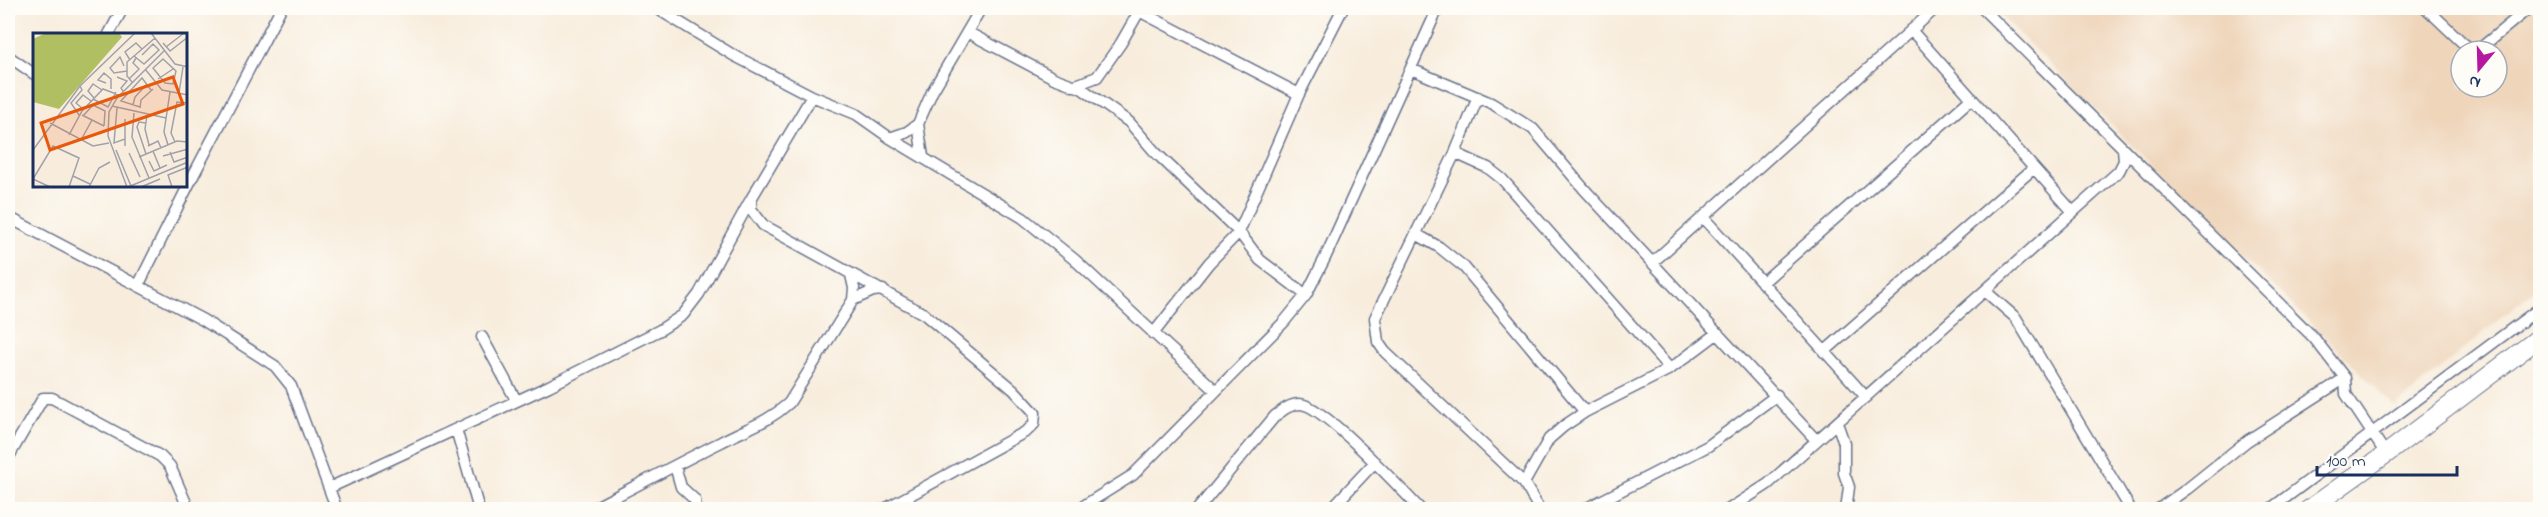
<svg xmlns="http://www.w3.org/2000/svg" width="2548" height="517" viewBox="0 0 2548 517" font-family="'Indie Flower',sans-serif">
  <rect width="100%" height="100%" fill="#fdfcf7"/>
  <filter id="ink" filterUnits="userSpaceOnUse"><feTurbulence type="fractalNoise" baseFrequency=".0167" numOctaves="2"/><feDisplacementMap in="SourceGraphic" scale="12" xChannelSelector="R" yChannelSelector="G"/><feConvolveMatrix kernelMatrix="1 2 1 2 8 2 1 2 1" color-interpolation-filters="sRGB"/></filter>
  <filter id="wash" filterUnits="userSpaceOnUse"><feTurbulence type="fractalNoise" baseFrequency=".008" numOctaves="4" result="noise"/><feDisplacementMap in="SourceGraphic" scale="24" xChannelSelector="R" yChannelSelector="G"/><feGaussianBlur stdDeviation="1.35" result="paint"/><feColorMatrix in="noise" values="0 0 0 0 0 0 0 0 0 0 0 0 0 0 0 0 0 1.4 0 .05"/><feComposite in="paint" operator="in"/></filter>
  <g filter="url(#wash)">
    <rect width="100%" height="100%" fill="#f8eddd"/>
    <!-- built -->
    <path fill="#efd6bb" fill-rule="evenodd" d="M1993,8H2540V285L2395,407ZM2461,51H2497V87H2461Z"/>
  </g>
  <g filter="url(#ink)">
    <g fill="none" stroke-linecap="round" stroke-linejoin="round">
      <!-- minor casing -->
      <g stroke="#68728a" stroke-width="13">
        <path id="minor" d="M656,8L733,55L812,96L856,114L890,138L1023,218L1075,260L1216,391
          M1982,8L2314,338L2345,378L2346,394L2386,454
          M2426,8L2464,44L2475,51
          M1139,11L1299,94
          M1911,30L2073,212
          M967,32L1054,78L1081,88L1129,122L1155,152L1239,232L1260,260L1306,295
          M109,34L123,8
          M2477,51L2529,8
          M8,56L34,74
          M1411,69L1491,103L1533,129L1584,189L1816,440
          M1073,86L1097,77L1121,43L1141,8
          M1478,97L1455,153L1375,318L1378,342L1385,352L1524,483L1540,510
          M890,138L907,132L918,124
          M1455,153L1488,168L1502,179L1670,369
          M923,157L918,124L932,92L981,8
          M751,200V209L763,225L924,314L1014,390L1035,413L1034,424L1027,431L883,510
          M8,217L203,320L275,366L291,386L337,510
          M1703,217L1866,397
          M1416,234L1439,247L1464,267L1585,412
          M1653,262L1936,8
          M1762,283L1972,98
          M138,286L193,176L281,8
          M1985,291L2016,318L2131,510
          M853,300L873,291L883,290
          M1153,334L1209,263L1239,232L1299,94L1343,8
          M482,337L516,400
          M1824,352L2034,168
          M1837,423L1844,443V473L1849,487L1846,510
          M456,429L479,510
          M8,458L43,398H52L160,456L170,466L189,510
          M675,466L681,487L695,500L696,510
          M1524,483L1549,439L1564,426L1585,412L1670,369L1718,333
          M329,488L549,386L660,330L683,315L699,294L751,199L812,96
          M590,510C634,487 677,464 721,442C747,428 767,423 789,403L853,300L854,288L851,275
          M1077,510L1133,475L1284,322L1306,295L1325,258L1438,8
          M1197,510L1275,416C1283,410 1290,404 1300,404C1322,404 1402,490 1421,510
          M1330,510L1375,462
          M1583,510L1708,446L1777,395
          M1728,510L1768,484L2119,171L2124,161L2123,148
          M2157,510L2187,489L2247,441L2345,378
          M2269,510L2540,308"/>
      </g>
      <!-- trunk casing -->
      <g stroke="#68728a" stroke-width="20">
        <path id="trunk" d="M2308,510L2386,454L2540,337"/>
      </g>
      <!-- minor -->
      <use href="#minor" stroke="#fff" stroke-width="10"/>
      <!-- trunk -->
      <use href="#trunk" stroke="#fff" stroke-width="18"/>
    </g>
  </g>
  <!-- overview -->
  <g transform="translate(33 33)">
    <rect width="154" height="154" fill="#f8eddd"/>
    <path d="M13,0H86L89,4L26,76L0,69V6Z" fill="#b0bf61"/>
    <path fill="none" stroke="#a0a1aa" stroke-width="1.5" d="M118,0L142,31L155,34M130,10L137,18L155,4M133,14L151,0M101,23L111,31L126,17L120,11L109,22M130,26L143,38L140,51L132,50L120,35ZM97,27L92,19L103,10L109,16M91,33L87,24L77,35L81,40L94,38M112,36L129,57L155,62M84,44L94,48L88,55L90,58M96,46L106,36L100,30L103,25M125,46L140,36M99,49L94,43V29L122,5M73,50L65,47L71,40L78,46V56M146,60L150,34M61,65L55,58L60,51L69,57M60,66L75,74L83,59M100,72L102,64L114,51M79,73L133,85M107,74L88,68L109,45L118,57M84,75L81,110L92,106M107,75L108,67L120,56M50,76L43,70L50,62L58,68M101,80L99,104L116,145M46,82L38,70L49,57L47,53M49,82L71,93M114,82L112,96L116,112M50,83L60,72L72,78L71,93M92,86V113M17,90L60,113L76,110M113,90L106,89L104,94L113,121M36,102L49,78L70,56L86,62M48,107L59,87M142,109L138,100L144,69L155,70M135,112L131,99L137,59M115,113L125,108L128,115M0,117L47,53L102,0M83,117L98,153M120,118L127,135M137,119L141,129L155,124M96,120L107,144M130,123L155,116M106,124L144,108L155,109M116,128L121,138L134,132M40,143L57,151M0,146L20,113L46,125L36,154M0,146L17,154M56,154L66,135L77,129M94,154L75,103L76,79L84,65L131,18M95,154L155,129M108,154L127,146M139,154L135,142L155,134"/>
    <path fill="#e8590c" fill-opacity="0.15" stroke="#e8590c" stroke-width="3" d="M140,44L150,71L17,117L8,90Z"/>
    <rect width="154" height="154" fill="none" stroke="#1b2f5e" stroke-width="3"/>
  </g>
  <!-- margin -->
  <rect width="2548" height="517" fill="none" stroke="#fdfcf7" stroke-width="30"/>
  <!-- north arrow -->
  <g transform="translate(2479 69) rotate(199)"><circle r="28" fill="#fdfcf7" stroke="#a3aaba" stroke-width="1.5"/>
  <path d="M0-4.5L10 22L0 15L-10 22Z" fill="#b5179e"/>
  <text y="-9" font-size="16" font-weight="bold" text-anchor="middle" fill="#1b2f5e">N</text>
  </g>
  <!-- scale -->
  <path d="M2317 466v9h140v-9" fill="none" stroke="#1b2f5e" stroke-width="3"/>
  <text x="2326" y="466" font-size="18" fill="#1b2f5e" stroke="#fdfcf7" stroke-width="4.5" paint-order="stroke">100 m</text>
</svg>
